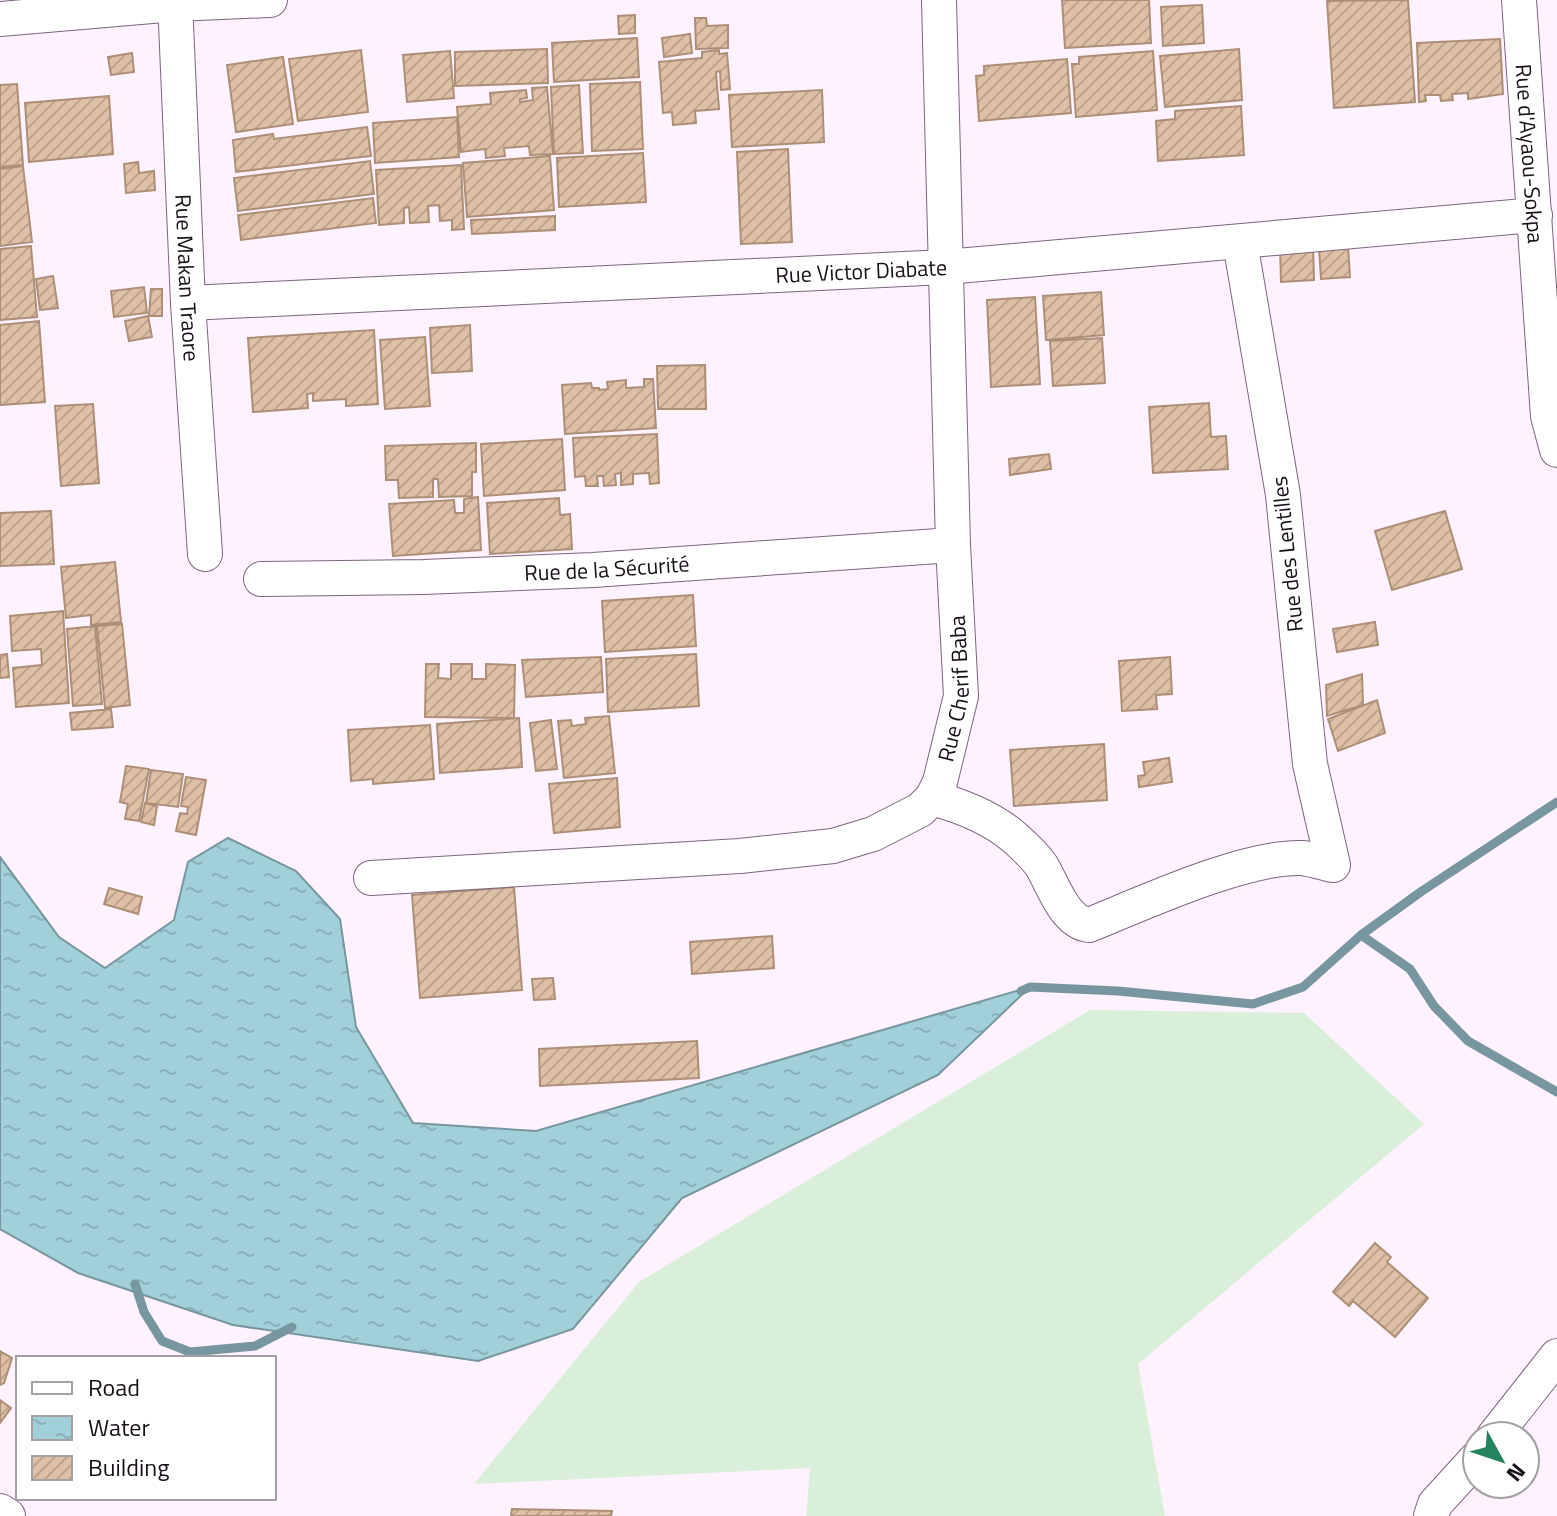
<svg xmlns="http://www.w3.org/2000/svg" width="1557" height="1516" viewBox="0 0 1557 1516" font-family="'Titillium Web',sans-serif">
  <defs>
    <pattern id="water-ripples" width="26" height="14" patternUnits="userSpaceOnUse" patternTransform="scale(2)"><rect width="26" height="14" fill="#a1d0d8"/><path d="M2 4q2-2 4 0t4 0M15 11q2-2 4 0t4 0" fill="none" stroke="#8ab1b9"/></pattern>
    <pattern id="building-hatch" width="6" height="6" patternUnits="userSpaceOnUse" patternTransform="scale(2)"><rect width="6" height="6" fill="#dec0a6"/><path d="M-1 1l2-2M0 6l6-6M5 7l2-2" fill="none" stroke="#bea48e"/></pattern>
  </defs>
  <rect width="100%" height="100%" fill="#fdf2fe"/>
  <!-- grass -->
  <path fill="#daefda" d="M1090,1010L1304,1013L1424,1124L1138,1364L1165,1516H806L810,1468L474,1484L639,1282Z"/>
  <!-- water -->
  <path fill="url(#water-ripples)" stroke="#78969f" stroke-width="2" d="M228,838L296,871L340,919L356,1027L413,1123L536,1131L1030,987L938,1075L682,1198L573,1329L478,1361L233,1325L78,1273L0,1229V857L59,937L105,968L174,920L188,862Z"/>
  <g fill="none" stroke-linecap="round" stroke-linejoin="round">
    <!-- stream -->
    <path stroke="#78969f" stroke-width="9" d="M1361,935L1410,969L1434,1006L1468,1041L1557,1092
      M1021,991L1030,987L1118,991L1253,1004L1303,987L1361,935L1422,891L1557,802
      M135,1284L144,1312L162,1341L190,1352L255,1346L292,1327"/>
  </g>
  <!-- building -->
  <path fill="url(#building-hatch)" stroke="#ac8f76" stroke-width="2" d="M1062,0H1149L1151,43L1065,48Z
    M1408,0L1415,102L1334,108L1327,1Z
    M1202,5L1204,43L1163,46L1161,7Z
    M635,15V33L619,34L618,16Z
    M695,18H706L707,26L728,25V48L696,49Z
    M690,34L692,53L664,57L662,38Z
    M637,38L639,77L554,82L552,43Z
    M1500,39L1503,94L1468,99V93L1452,94L1453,100L1441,101L1440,95H1425L1426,101L1419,102L1417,43Z
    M547,49L548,83L455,86V52Z
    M1239,49L1242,100L1165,107L1160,56Z
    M361,50L368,112L298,121L289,59Z
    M719,50V54L727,53L730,89L721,90L720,71L716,72L719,109L695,111L696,123L673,125L672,112L663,113L659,62L702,58V52Z
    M450,51L454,98L407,102L403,55Z
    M1153,51L1157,110L1076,117L1072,64H1079V57Z
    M132,53L134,72L111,75L108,57Z
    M283,57L293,124L236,132L227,65Z
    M1067,59L1071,113L979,121L976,76L984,75V66Z
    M640,82L643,149L592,151L590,84Z
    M17,84L23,165L0,167V85Z
    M579,85L583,153L554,154L551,87Z
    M547,87L553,154L530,155L529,146L504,148L505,156L486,158L485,149L461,152L457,107L491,104L490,93L526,90L527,98L520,99V102L533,100L532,88Z
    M822,90L824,142L732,147L729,95Z
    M109,96L113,154L29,162L25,103Z
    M1241,106L1244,155L1158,161L1156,121L1175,119V111Z
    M457,117L459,157L375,163L373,123Z
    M367,127L371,156L236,172L233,140L273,134L274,139Z
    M788,149L792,242L741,244L737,152Z
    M643,153L646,202L559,207L557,158Z
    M550,156L554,210L467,217L463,163Z
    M370,161L374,194L238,211L234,178Z
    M138,162L139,173L154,171L155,190L126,193L124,164Z
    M461,165L464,229L452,230V220L440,221L439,205L428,206L429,222L410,223L409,207L404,208V223L379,225L376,170Z
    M23,166L32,242L0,246V169Z
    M373,198L376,223L241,240L238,215Z
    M555,216V230L472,234L471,220Z
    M31,246L37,317L0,320V249Z
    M1313,246L1314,280L1281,282L1280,247Z
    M1348,246L1350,277L1321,279L1319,248Z
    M53,276L58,308L40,310L36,279Z
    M144,287L147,313L114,317L111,291Z
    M151,289H162V316H149Z
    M1101,292L1104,335L1046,340L1043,296Z
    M1035,297L1040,384L991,387L987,300Z
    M148,316L152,337L129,341L125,321Z
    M39,321L45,402L0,405V325Z
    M470,325L472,371L432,373L430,328Z
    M374,330L378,404L346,406V399L313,401V393L307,394L308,408L253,412L248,338Z
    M425,337L430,406L385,409L380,340Z
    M1102,338L1105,383L1053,386L1050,341Z
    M705,365L706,409H658L657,366Z
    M644,379H653L656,428L565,434L562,385L591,383L592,388H599V390L608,389L607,382L626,380V388L644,387Z
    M1209,403L1211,437L1226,436L1228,469L1153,473L1149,407Z
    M93,404L99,483L61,486L55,406Z
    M657,434L659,483L650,484L649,473L633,474V484L621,485V473L615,474L616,485L604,486L603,476H597L598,486H586L585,476L575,477L573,438Z
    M562,439L565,490L484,496L481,444Z
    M476,443V472H472V496L439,497L438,479H433V497L399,498L398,480H386L385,446Z
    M1049,454L1051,469L1010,475L1009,459Z
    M478,497L481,550L393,556L389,504L454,500L455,513H464V499Z
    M559,498L560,515L570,514L572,549L490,554L487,503Z
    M51,511L54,564L0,566V513Z
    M1445,511L1462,569L1392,590L1375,531Z
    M115,562L121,622L91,625V615L66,618L61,567Z
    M693,595L696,646L605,652L602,601Z
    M63,611L69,703L16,707L13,668L42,665L41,649L12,651L10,616Z
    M1375,622L1378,645L1337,652L1333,629Z
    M122,624L130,705L105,708L97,626Z
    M95,626L102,704L73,706L67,629Z
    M7,654L9,677L0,678V655Z
    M696,654L699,706L608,712L606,659Z
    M601,657L603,692L526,697L522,660Z
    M1170,657L1172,694L1156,695L1157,709L1122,711L1119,661Z
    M426,664H439L438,678L451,679V664H472V679H486V664L515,665L514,718L425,717Z
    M1362,674L1363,705L1327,716L1326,685Z
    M1377,700L1385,733L1338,751L1328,719Z
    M111,709L113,727L72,730L70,713Z
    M609,716L615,773L564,778L558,721L571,720L572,726L586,724L585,718Z
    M519,718L522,767L440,773L437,724Z
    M551,720L557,769L536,771L530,723Z
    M430,725L434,779L373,784V779L351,781L348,730Z
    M1104,744L1107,800L1014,806L1010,750Z
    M1169,758L1172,782L1139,787L1138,776L1145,775L1143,762Z
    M126,766L149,769L139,821L125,819L128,804L120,802Z
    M151,770L183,774L178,807L146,803Z
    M186,777L206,780L196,835L176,831L180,813L187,814L188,807L181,806Z
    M617,778L620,827L554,833L549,784Z
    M145,803L157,806L154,825L141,822Z
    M514,887L522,990L420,998L412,895Z
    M109,888L142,897L138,914L104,904Z
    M772,936L774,968L692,974L690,942Z
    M553,978L555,999L534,1000L532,979Z
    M697,1041L699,1078L540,1086L539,1049Z
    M1375,1243L1391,1257L1387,1262L1428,1298L1395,1337L1353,1301L1349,1306L1333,1292Z
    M0,1351L12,1358L4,1383L0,1385Z
    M0,1400L11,1408L0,1423Z
    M512,1509L612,1511L611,1516H511Z"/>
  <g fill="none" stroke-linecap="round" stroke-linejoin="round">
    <!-- minor casing -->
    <g stroke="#7c657f" stroke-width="36">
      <g id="minor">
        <path id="s1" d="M175,0L188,303L205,554"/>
        <path id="s2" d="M1519,0L1548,416L1557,450"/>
        <path d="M0,19L175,4L270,0"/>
        <path id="s3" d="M188,303L946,267L1535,215"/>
        <path id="s4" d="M261,579L424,577L593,570L953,545"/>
        <path d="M932,798C962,806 991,817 1015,838C1024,846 1034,855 1041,865C1053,884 1064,922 1089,925C1144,903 1245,856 1302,858C1312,859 1323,863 1333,865L1310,764L1283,495L1240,242"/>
        <path id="s5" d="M371,878L740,856L833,846L873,834L920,810L932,798L940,782L961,696L953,545L939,0"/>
        <path d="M1494,1436L1557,1356"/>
        <path d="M0,1511L8,1516"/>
        <path d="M1431,1516L1435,1504L1477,1458"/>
      </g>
    </g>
    <!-- minor -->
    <use href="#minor" stroke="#fff" stroke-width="34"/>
  </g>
  <g text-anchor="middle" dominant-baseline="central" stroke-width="6" stroke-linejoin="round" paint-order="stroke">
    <!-- street labels -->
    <g font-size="22" fill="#180f19" stroke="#fff">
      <text stroke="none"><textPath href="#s2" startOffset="154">Rue d'Ayaou-Sokpa</textPath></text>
      <text stroke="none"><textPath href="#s3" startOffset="674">Rue Victor Diabate</textPath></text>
      <text stroke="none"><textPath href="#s1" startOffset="278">Rue Makan Traore</textPath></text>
      <text transform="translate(1287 554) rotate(-96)">Rue des Lentilles</text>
      <text stroke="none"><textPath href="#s4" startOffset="346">Rue de la Sécurité</textPath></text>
      <text stroke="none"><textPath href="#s5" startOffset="688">Rue Cherif Baba</textPath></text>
    </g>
  </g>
  <!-- legend -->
  <rect x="16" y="1356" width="260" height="144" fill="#ffffff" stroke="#a39fa3" stroke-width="2"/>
  <rect x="32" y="1382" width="40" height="12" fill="#ffffff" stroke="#a39fa3" stroke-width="2"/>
  <text x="88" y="1396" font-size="24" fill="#180f19">Road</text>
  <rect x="32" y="1416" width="40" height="24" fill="url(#water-ripples)" stroke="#a39fa3" stroke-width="2"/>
  <text x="88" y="1436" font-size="24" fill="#180f19">Water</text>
  <rect x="32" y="1456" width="40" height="24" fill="url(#building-hatch)" stroke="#a39fa3" stroke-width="2"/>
  <text x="88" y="1476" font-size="24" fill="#180f19">Building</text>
  <!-- north arrow -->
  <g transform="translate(1501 1460) rotate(130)"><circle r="38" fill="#ffffff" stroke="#a39fa3" stroke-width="2"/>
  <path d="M0-6L14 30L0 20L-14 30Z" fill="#24845d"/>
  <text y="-12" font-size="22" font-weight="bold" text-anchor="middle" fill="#180f19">N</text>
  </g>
</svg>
